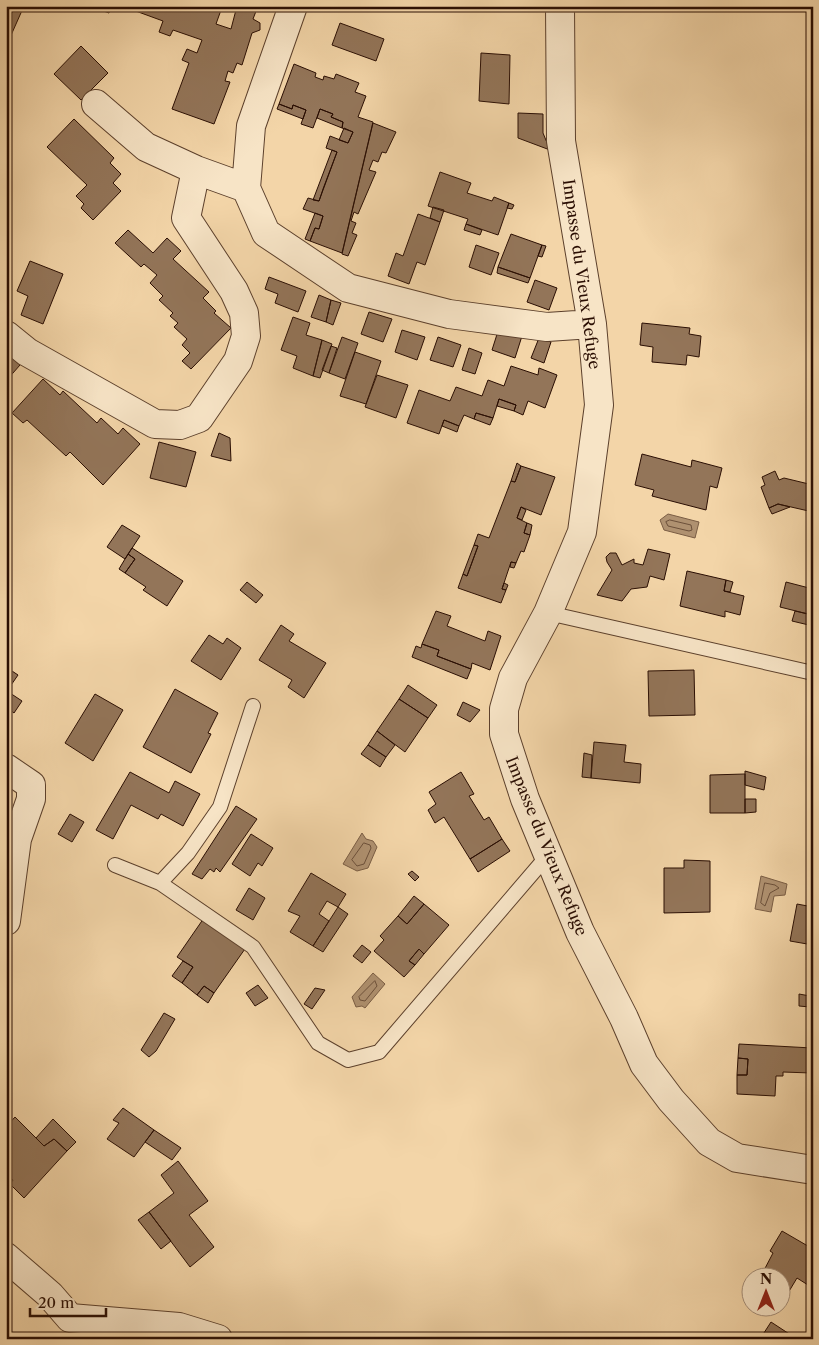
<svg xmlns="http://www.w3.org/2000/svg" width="819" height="1345" viewBox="0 0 819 1345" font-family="'Libre Caslon Text',serif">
  <rect width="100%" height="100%" fill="#f3d5a8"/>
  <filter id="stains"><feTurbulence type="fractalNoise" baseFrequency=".004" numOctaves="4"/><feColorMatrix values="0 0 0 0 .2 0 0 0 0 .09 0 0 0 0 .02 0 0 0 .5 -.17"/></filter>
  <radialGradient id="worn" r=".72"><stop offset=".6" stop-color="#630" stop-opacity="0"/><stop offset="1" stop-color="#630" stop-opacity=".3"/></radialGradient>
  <!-- water -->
  <path fill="#af9170" stroke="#7a5d44" d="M668,514L699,522L695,538L664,530L660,520Z
    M362,833L366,839L373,841L377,847L368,868L357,871L343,864Z
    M761,876L787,884L785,895L774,896L771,912L755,909Z
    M373,973L385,984L365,1008L362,1006L356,1007L352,997Z"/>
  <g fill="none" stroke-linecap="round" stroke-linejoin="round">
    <!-- shore -->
    <path stroke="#6c503a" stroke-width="1" d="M670,520L691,525L692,530L689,531L668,526L666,522Z
      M364,843L370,845L371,848L364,864L357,866L352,860Z
      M765,883L775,885L779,888L770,893L765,906L761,903Z
      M375,981L377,986L365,1001L360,1000L359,997Z"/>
  </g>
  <!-- building -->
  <path fill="#937559" stroke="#2a0e03" d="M6,6H24L8,42L6,41Z
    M99,6H111L109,13L98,9Z
    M122,6H212L221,10L216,24L231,29L237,6H258L253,19L260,23V30L252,33L242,65L237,63L233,73L228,71L225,81L230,82L214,124L172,109L189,63L182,60L187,49L197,53L202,40L173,30L170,36L159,32L163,21Z
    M340,23L384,39L376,61L332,45Z
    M81,46L108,73L81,100L54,74Z
    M481,53L510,55L509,104L479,101Z
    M294,64L316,73L315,77L323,80L324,76L334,79L336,74L359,83L355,92L366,96L358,117L373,122L342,253L310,241L315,228L319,229L323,216L303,209L308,198L319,201L323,189L337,152L326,148L330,136L348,143L353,132L342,128L343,122L331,117L333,114L320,109L313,128L301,124L306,110L293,105L292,109L279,104Z
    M279,104L292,109L293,105L306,110L303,119L277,109Z
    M320,109L333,114L331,117L343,122L342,128L317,118Z
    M518,113L543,114V133L550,150L518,138Z
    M813,114V130H810Z
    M74,119L114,158L110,163L121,174L113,183L121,191L93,220L81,208L84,204L76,196L87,185L47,147Z
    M373,123L396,132L386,153L382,152L378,162L373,160L369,170L376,172L358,214L354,212L351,221L356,223L352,233L357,235L348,256L342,254Z
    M344,128L353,132L348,143L339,140Z
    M332,150L337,152L319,201L313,200Z
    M440,172L471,183L467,193L492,201L494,197L509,203L498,235L466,224L468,219L428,206Z
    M509,203L514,205L512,209L507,208Z
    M433,207L444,210L440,222L430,218Z
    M315,213L323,216L319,229L315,228L310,241L305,239Z
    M418,214L440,222L425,265L417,262L409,284L388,276L396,253L403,256Z
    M466,224L482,230L480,235L464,230Z
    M128,230L153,253L167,238L181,251L173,259L209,292L203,298L216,311L214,313L231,328L191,369L182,361L190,353L182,345L187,339L174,327L178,323L170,316L173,313L159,300L163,296L150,283L157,275L144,264L141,267L115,243Z
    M511,234L542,245L530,278L498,267Z
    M476,245L499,253L491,275L469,267Z
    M542,245L546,246L542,257L538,256Z
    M30,261L63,274L43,324L21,315L28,296L17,291Z
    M498,267L530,278L528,283L497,273Z
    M269,277L306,291L298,312L275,303L278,294L265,289Z
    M535,280L557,288L549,310L527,302Z
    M319,295L331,300L326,322L311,317Z
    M331,300L341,303L333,325L326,322Z
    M369,312L392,319L383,342L361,334Z
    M293,317L310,323L306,335L322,340L313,376L293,368L297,356L281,350Z
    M642,323L690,328L689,334L701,336L699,357L687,355L686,365L652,362L653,347L640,345Z
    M499,328L522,336L515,358L492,350Z
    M402,330L425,337L417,360L395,352Z
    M342,337L358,343L345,379L329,373Z
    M438,337L461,345L453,367L430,360Z
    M539,338L551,342L544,363L531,358Z
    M322,340L332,344L320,378L313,376Z
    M331,346L337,348L329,373L322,370Z
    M469,348L482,353L475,374L462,370Z
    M6,352L20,365L6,381Z
    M355,352L381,361L366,404L340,396Z
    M511,366L538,375L539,368L557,375L545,408L528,401L523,415L514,411L516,405L499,399L493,418L476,413L474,419L464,415L459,426L444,420L439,434L407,423L419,390L450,401L456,387L482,396L488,380L504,386Z
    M377,375L408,385L396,418L365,407Z
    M43,379L60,395L63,391L97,423L101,418L118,434L123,428L140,444L103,485L70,452L66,456L27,420L23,423L12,413Z
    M499,399L516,405L514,411L497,406Z
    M476,413L493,418L490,425L474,419Z
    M444,420L459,426L457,432L442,426Z
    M219,433L230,438L231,461L211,456Z
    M159,442L196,452L186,487L150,478Z
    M642,454L691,467L692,460L722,468L717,488L710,486L706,510L652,496L654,490L635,485Z
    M517,463L521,466L515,482L511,481Z
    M521,466L555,477L541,515L521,507L517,518L527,523L524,533L530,535L524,552L521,551L516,563L511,562L502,589L506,590L501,603L458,588L463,574L467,576L478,546L474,545L478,534L489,538L511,481L515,482Z
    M775,471L779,480L784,478L813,485V512L778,504L769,508L761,487L765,485L762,477Z
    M778,504L790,507L772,514L769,508Z
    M521,507L526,510L522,520L517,518Z
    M527,523L532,525L530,535L524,533Z
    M122,525L140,536L125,559L107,547Z
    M474,545L478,546L467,576L463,574Z
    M132,548L183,581L167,606L143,590L146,587L125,573L135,559L128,554Z
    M648,549L670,554L664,580L650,576L647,587L631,589L622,601L597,595L612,570L607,562L606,557L610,553H616L622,565L634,559V563L643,565Z
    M128,554L135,559L125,573L119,569Z
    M511,562L516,563L514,568L510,567Z
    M687,571L726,580L724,591L744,596L740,615L725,611V617L680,606Z
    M726,580L733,582L730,592L724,591Z
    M247,582L263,595L256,603L240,590Z
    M786,582L813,589V607H810L808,614L780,607Z
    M504,583L508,585L506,590L502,589Z
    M810,607H813V626L792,621L795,611L808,614Z
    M436,611L451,616L447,626L485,641L488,631L501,636L490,670L472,663L471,669L437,656L439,650L422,644Z
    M281,625L294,634L289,641L326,663L304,698L288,687L292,680L259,660Z
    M209,635L223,644L227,638L241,648L221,680L191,661Z
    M422,644L439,650L437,656L471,669L467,679L412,657L416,646L421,648Z
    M6,667L18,675L7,691L22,701L14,713L6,707Z
    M694,670L695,715L649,716L648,671Z
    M408,685L437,705L428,718L399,699Z
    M175,689L218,713L208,733L211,734L191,773L143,747Z
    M95,694L123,710L93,761L65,743Z
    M399,699L428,718L405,752L377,731Z
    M463,702L480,710L470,722L457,715Z
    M377,731L395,745L386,757L368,745Z
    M594,742L626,745L624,762L641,764L640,783L591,778Z
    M368,745L386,757L380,767L361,754Z
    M584,753L592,755L591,778L582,777Z
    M745,771L766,777L764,790L745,785Z
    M130,772L169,793L175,781L200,794L183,826L161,814L158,819L131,805L113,839L96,830Z
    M461,772L474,794L469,796L484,820L489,817L502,839L470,859L444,817L435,823L428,810L436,804L429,792Z
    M745,774V813H710V775Z
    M745,799H756V812L745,813Z
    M236,806L257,819L220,872L216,868L214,872L210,869L202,879L192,874Z
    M70,814L84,822L72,842L58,834Z
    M251,834L273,848L262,866L258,863L250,876L232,864Z
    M502,839L510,851L478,872L470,859Z
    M684,860L710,861V912L664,913V868H684Z
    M412,871L419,877L415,881L408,874Z
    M311,873L346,894L338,907L327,901L319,914L329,921L313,946L290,932L300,916L288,911Z
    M249,888L265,898L253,920L236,910Z
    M414,896L424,904L407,924L398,916Z
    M424,904L449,925L424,954L419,949L409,961L415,965L404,977L374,951L384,940L380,936L398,916L407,924Z
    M797,904L813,907V945L790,941Z
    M338,907L348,914L323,952L313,946Z
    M206,915L247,946L214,993L204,986L197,995L182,983L193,967L177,957Z
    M362,945L371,952L362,963L353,956Z
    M419,949L424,954L415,965L409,961Z
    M183,961L193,967L182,983L172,976Z
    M258,985L268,998L255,1006L246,993Z
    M204,986L214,993L208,1003L197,995Z
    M315,988L325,990L312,1009L304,1004Z
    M799,994L810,996V1007L799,1006Z
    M164,1013L175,1019L156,1051L149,1057L141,1050Z
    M739,1044L812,1048L811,1073L783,1072V1076H776L775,1096L737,1094V1075H747L748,1059L738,1058Z
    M738,1058L748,1059L747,1075H737Z
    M123,1108L154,1130L134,1157L107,1139L119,1123L113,1120Z
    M15,1117L44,1146L54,1139L67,1151L24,1198L10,1184L13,1180L6,1174V1127Z
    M53,1119L76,1142L67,1151L54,1139L44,1146L36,1138Z
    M154,1130L181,1148L172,1160L145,1142Z
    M178,1161L208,1201L189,1215L214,1247L190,1267L149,1212L174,1193L161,1175Z
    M149,1212L171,1241L161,1249L138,1220Z
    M782,1231L813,1249V1278L808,1285L797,1278L788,1293L782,1289V1278L761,1276L773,1253L770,1251Z
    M771,1322L797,1339H760Z"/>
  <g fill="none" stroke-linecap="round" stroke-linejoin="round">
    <!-- service casing -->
    <g stroke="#5c402c" stroke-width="16">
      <path id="service" d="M548,613L813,673
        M115,865L160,883L253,947L318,1043L348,1060L379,1052L549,854
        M160,883L188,853L220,807L253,706"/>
    </g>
    <!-- minor casing -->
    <g stroke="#5c402c" stroke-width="30">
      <path id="minor" d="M293,6L251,126L246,188L266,233L348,288L449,314L547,327L592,324
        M560,6L561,141L592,324L599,405L582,532L548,613L513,678L504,709V734L525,799L580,932L624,1018L644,1064L671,1100L709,1142L737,1158L813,1170
        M96,104L146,147L196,170L246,188
        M6,335L27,352L155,424L180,425L199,418L238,361L246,336L244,313L234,291L186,218L196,170
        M6,768L31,785V799L17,839L6,921
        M6,1257L50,1295L70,1318L179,1327L218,1339"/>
    </g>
    <!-- service -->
    <use href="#service" stroke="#f7e4c6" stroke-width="14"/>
    <!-- minor -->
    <use href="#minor" stroke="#f7e4c6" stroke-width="28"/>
  </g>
  <g text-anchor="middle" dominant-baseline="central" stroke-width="5" stroke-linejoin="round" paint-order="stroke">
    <!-- street labels -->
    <g font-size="16" fill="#2a0e03" stroke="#f7e4c6">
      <text transform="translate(582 274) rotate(82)">Impasse du Vieux Refuge</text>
      <text transform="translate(547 846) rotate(68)">Impasse du Vieux Refuge</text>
    </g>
  </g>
  <!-- margin -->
  <rect width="819" height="1345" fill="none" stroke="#f3d5a8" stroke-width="25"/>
  <rect x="8" y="8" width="804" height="1330" fill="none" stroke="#2a0e03" stroke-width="2.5"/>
  <rect x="12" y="12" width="794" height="1320" fill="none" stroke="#2a0e03"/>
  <!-- north arrow -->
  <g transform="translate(766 1292)"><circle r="24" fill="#f7e4c6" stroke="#a58e78"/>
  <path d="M0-4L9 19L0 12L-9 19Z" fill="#8f2418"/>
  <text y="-8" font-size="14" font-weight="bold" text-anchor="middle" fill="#2a0e03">N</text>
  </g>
  <!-- scale -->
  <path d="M30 1308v8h76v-8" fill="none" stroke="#2a0e03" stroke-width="2.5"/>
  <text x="38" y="1308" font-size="15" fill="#2a0e03" stroke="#f7e4c6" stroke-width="4" paint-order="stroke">20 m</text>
  <rect width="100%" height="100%" filter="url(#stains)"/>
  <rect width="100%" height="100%" fill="url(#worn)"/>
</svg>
